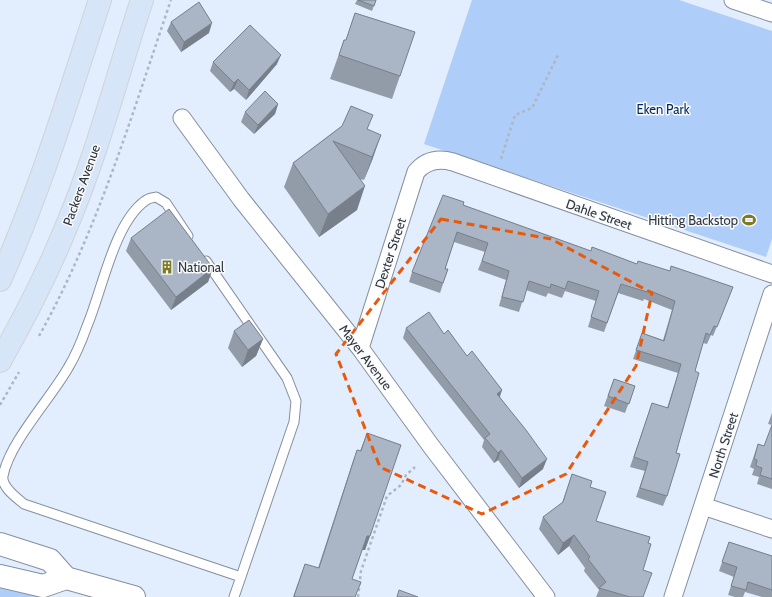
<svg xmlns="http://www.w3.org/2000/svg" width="772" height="597" viewBox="0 0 772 597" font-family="Cabin,sans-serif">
  <rect width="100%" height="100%" fill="#e2eefe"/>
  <!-- park -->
  <path fill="#aecdf9" d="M472,0H679L772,31V239L766,257L424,144Z
    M0,587L22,593L45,597H0Z"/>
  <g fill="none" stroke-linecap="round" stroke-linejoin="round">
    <!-- service casing -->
    <g stroke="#848f9e" stroke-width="11">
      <path id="service" d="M188,236L166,203L156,197C152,198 148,198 145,201C114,223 102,291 87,326C82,340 76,355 68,368C51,398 9,443 3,476C1,487 17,498 24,504L241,577
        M206,261L287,378L296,401L294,422L234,597"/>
    </g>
    <!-- minor casing -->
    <g stroke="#848f9e" stroke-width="19">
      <path id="minor" d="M733,0L772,13
        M182,118L241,199L360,348L431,446L546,597
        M360,348L416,172C426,160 439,158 453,162L772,274
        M703,506L772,529
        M673,597L772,294"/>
    </g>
    <!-- tertiary casing -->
    <g stroke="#848f9e" stroke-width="24">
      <path id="tertiary" d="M0,544L50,560L66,578
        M0,576L43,586L66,578L134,597"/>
    </g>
    <!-- primary casing -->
    <g stroke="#d1d3d4" stroke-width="24">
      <path id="primary" d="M0,280C41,189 69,94 100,0
        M0,361C25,317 48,272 67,225C98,152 117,75 142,0"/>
    </g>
    <!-- path -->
    <path stroke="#adb6c3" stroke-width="2.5" stroke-dasharray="3 3" stroke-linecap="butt" d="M501,159L515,115L532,108L558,55
      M39,336C98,230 132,114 171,0
      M0,405L19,372
      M358,597L361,571L387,496L401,485L406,475L415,467"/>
    <!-- service -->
    <use href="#service" stroke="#fff" stroke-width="9"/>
    <!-- minor -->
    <use href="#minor" stroke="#fff" stroke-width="17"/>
    <!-- tertiary -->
    <use href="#tertiary" stroke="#fff" stroke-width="22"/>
    <!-- primary -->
    <use href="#primary" stroke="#d7e5f8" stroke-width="22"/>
  </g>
  <!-- wall -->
  <path fill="#929ca9" d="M357,0H376L372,11L355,4Z
    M355,13L400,76L392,99L330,79L344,40H346Z
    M171,22L209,33L181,52L167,31Z
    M213,62L277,64L246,100L234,89L230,92L210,71Z
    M278,104L275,114L254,134L241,122L245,112Z
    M342,126L368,129L373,158L364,180L360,179L357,210L319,237L284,187L293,163Z
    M463,205L591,251L592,247L637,264L733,287L713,336L711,335L707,344L703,343L695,371L667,496L663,506L636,497L645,471L630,467L652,403L667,408L678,373L633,359L642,333L663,340L672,310L644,299L643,301L618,293L604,332L588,327L596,301L565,291L562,298L548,293L546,297L526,290L519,312L499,306L506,280L478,270L485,252L454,242L445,269H448L440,293L409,282L412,272Z
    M131,238L213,268L208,282L171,310L126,251Z
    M406,328L444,334L502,390L500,397L543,469L519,488L498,460L494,463L482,447L484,440L403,338Z
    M234,331L263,339L256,356L242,367L228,348Z
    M614,379L635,386L625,413L604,406Z
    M772,413V489L757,484L759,477L752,475L754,469L750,467L758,444L764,446L772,425L768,424Z
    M367,433L370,536L365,550H362L352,579L355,597H293L305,564L318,568L352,464L357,450L360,451Z
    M572,474L590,487L596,521L648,543L643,570V597H596L599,590L584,571L585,568L569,546L558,555L539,529L543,517L562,503Z
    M729,542L772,556V597H762L745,592L743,597H735L728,595L734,577L719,571Z"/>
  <!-- shaded-wall -->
  <path fill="#777f8a" d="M212,23L209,33L181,52L184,42Z
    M281,55L277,64L246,100L249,90Z
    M238,79L234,89L230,92L234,83Z
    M278,104L275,114L254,134L258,125Z
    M381,135L373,158L364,180L372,157Z
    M365,186L357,210L319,237L328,214Z
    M213,268L208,282L171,310L176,297Z
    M263,339L256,356L242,367L248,350Z
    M502,390L498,400L497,394Z
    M501,450L498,460L494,463L498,453Z
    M547,459L543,469L519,488L522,478Z
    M574,535L569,546L558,555L563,543Z
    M367,536H370L365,550H362Z"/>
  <!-- building -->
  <path fill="#aab5c5" stroke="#777f8a" d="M358,0H376L374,6Z
    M199,2L212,23L184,42L171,22Z
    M355,13L415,32L400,76L339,55L344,40H346Z
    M250,25L281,55L249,90L238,79L234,83L213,62Z
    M265,91L278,104L258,125L245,112Z
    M351,106L373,115L367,129L381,135L372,157L333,141L365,186L328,214L293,163L342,126Z
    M443,195L464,202L463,205L591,251L592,247L637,264L638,261L670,271L671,266L733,287L717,327L714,326L710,335L706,333L695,371L699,373L676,453L680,454L667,496L640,488L648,462L634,457L652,403L668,408L681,364L636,350L642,333L664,341L675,301L648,290L647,292L621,284L607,323L591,317L599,291L568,281L565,289L551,284L550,288L529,281L523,302L502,297L509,271L482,261L488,243L457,232L445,269H448L443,283L412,272Z
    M169,209L213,268L176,297L131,238Z
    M429,312L444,334L448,330L467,356L472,351L502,390L497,394L526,430L547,459L522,478L501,450L498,453L485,438L490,434L406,328Z
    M249,320L263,339L248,350L234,331Z
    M614,379L635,386L629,404L608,396Z
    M772,425V479L760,475L762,468L756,466L757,460L754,459L758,444L764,446Z
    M367,433L401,445L370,536H367L352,579L361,582L355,597H296L294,596L305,564L319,568L357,450L361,451Z
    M572,474L592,481L590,487L606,492L596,521L650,537L648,543L651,544L643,570L652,573L643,597H630L599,588L606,582L588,559L590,557L574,535L563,543L543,517L563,502Z
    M729,542L772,556V590L748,582L746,590L731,586L737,567L722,562Z
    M399,590L418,597H397Z"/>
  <!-- marked area -->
  <path fill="none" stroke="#e8590c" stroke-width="3" stroke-dasharray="8 5" stroke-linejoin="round" d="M441,219L551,239L652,293L636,366L566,474L482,514L380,467L336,354Z"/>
  <!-- icons -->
  <defs>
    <g id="stadium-bare" transform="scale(1.08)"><path d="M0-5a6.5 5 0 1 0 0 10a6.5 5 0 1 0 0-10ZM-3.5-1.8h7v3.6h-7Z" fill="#7e7a20" stroke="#f8fafd" stroke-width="2.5" paint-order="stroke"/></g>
    <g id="building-bare" transform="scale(1.08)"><path d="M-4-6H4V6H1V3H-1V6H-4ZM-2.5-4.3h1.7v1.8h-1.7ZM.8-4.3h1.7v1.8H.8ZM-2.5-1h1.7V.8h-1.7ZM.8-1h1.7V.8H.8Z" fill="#7e7a20" stroke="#f8fafd" stroke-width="2.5" paint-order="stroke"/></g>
  </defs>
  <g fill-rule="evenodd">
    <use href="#stadium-bare" x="749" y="220"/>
    <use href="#building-bare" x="167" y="267"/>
  </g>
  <g text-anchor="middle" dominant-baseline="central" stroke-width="3" stroke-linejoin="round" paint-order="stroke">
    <!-- park labels -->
    <g font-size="13" fill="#00295e" stroke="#f8fafd">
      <text x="663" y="109">Eken Park</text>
    </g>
    <!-- street labels -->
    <g font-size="13" fill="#30353b" stroke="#f8fafd">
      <text transform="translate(81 185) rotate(-70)">Packers Avenue</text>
      <text transform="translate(599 214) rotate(19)">Dahle Street</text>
      <text transform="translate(390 253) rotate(-72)">Dexter Street</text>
      <text transform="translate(366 357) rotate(53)">Mayer Avenue</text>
      <text transform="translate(723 445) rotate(-72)">North Street</text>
    </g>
    <!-- poi labels -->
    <g font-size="13" fill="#30353b" stroke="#f8fafd" text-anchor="end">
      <text x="738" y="220">Hitting Backstop</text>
      <text x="178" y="267" text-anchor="start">National</text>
    </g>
  </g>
</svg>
